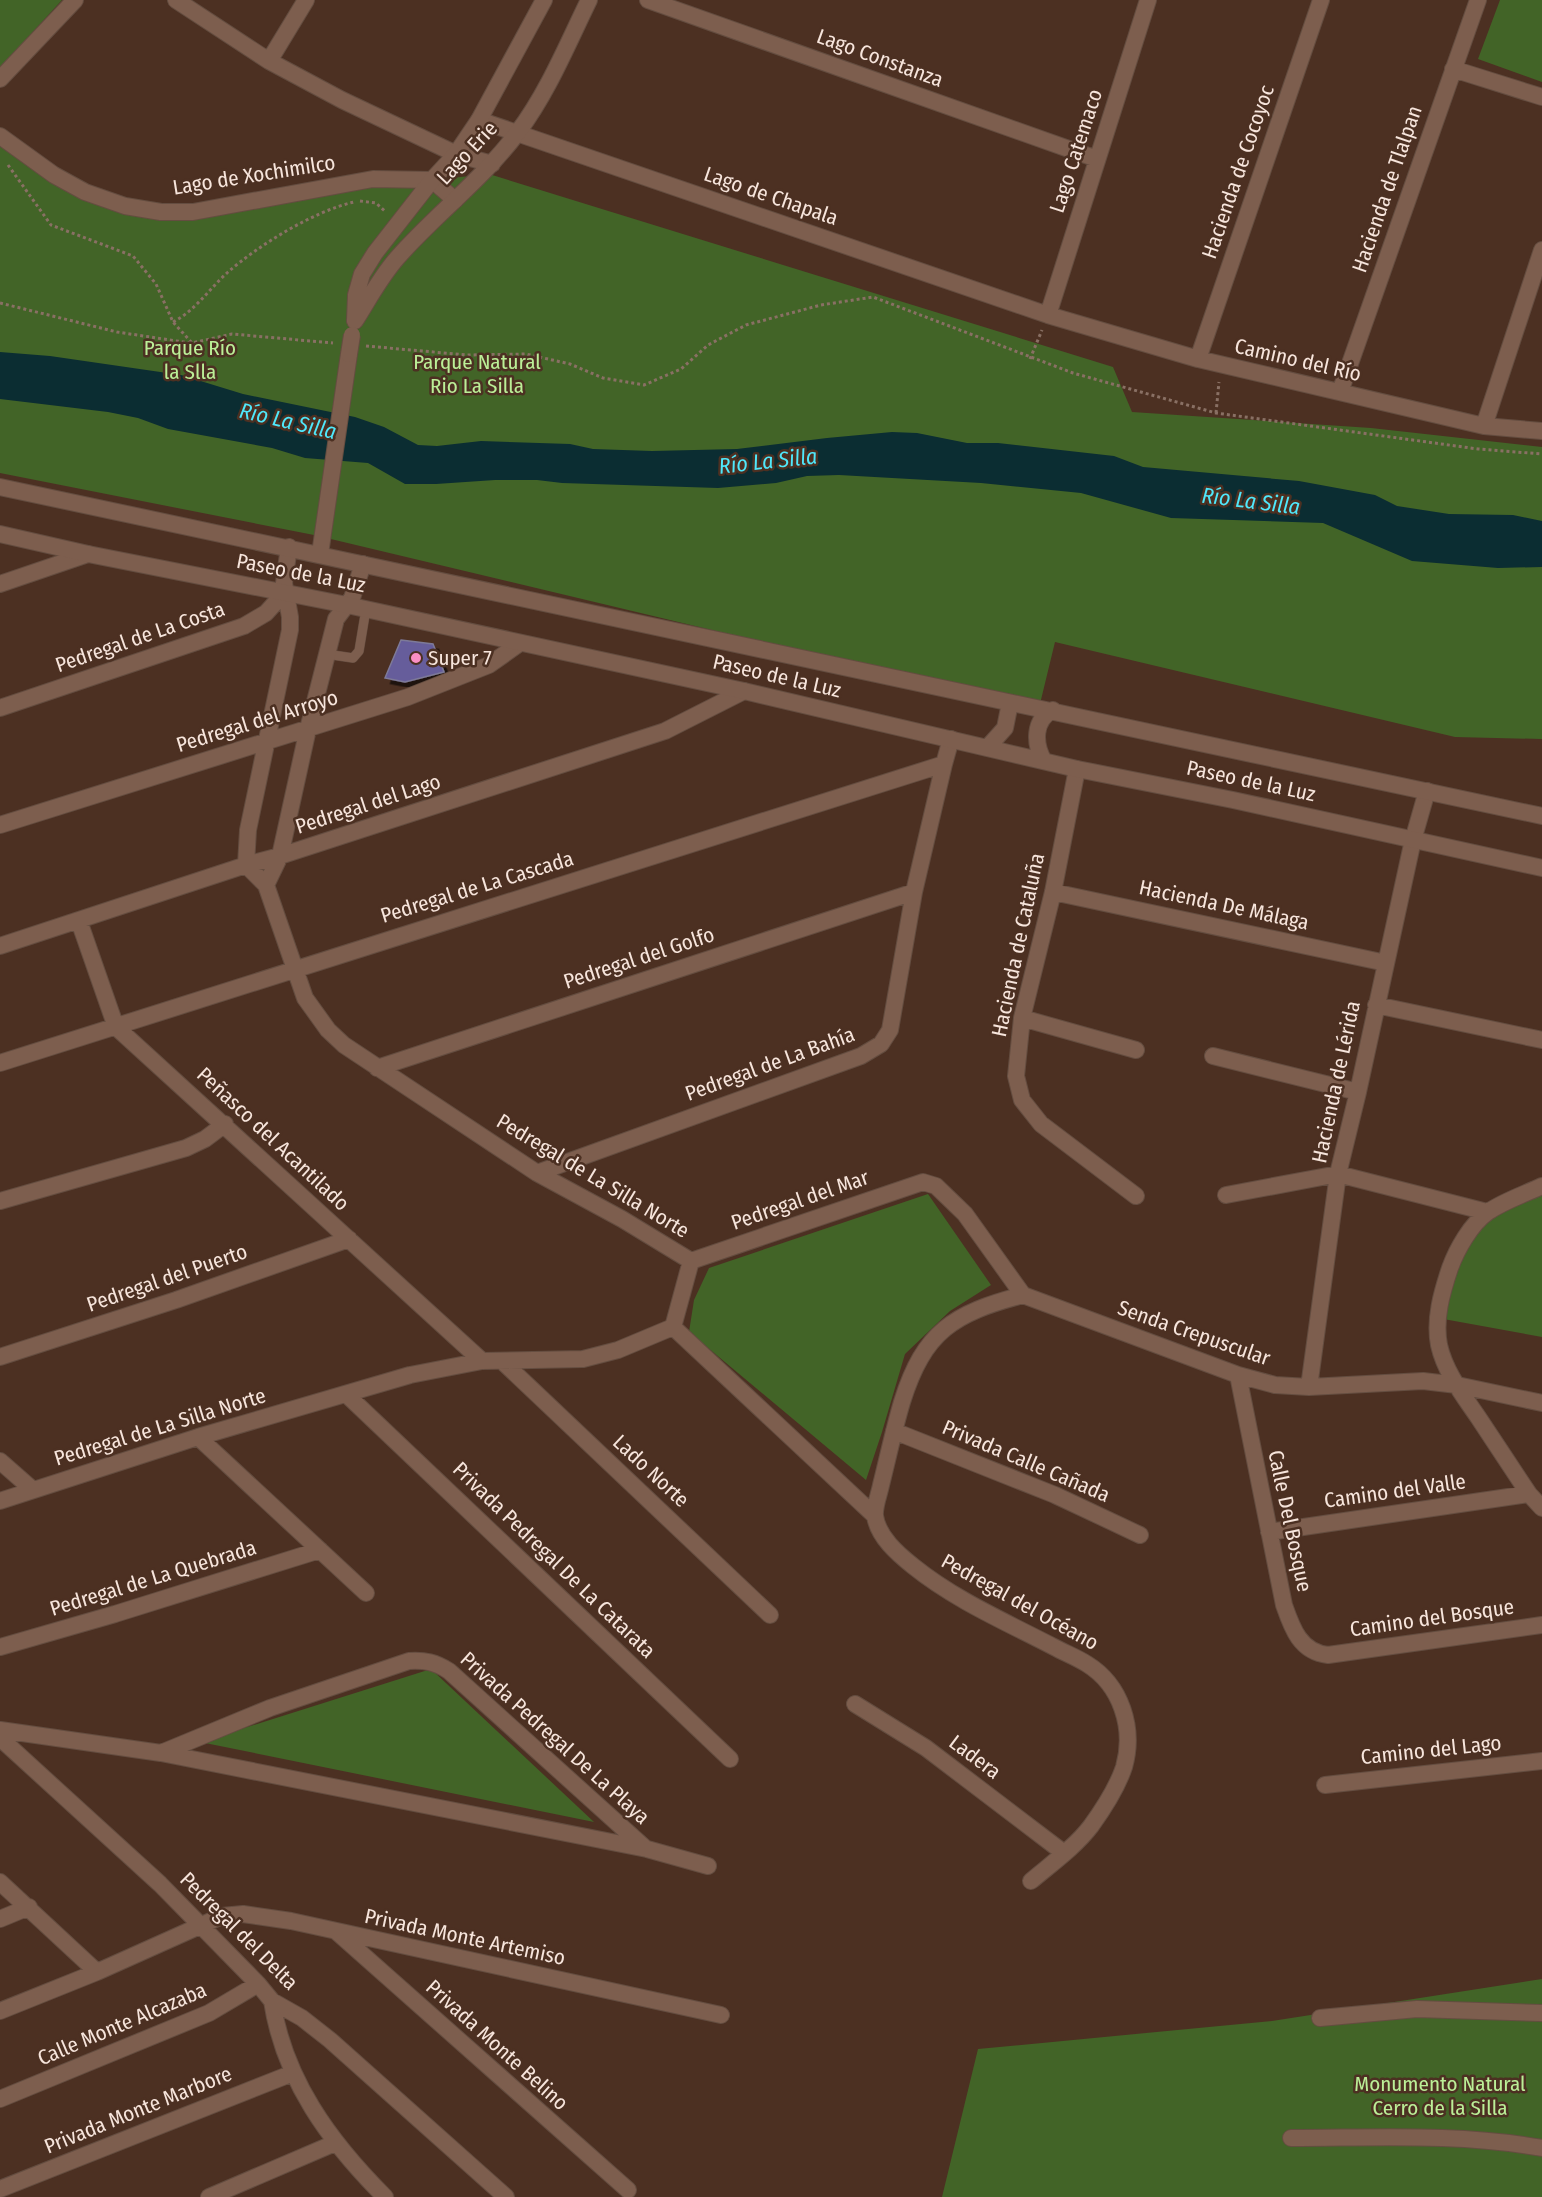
<svg xmlns="http://www.w3.org/2000/svg" width="1542" height="2197" viewBox="0 0 1542 2197" font-family="'Fira Sans Condensed',sans-serif">
  <defs>
    <filter id="shadow"><feDropShadow dx="5.5" dy="5.5" stdDeviation="0" flood-color="#0009"/></filter>
  </defs>
  <rect width="100%" height="100%" fill="#4c3022"/>
  <!-- green -->
  <path fill="#426427" d="M0,0H62L0,68Z
    M1500,0H1542V82L1478,59Z
    M0,136L85,192L161,212L373,179L432,180L489,174L1113,367L1132,412L1371,428L1542,447V739L1455,737L1055,642L1039,708L314,535L0,473Z
    M1542,1186V1337L1438,1318L1474,1226Z
    M928,1194L991,1285L950,1311L905,1354L882,1432L866,1480L689,1332L694,1300L709,1268Z
    M431,1669L594,1822L200,1742Z
    M1542,1979V2197H942L978,2049L1272,2021Z"/>
  <!-- water -->
  <path fill="#0b2d32" d="M0,352L50,356L181,375L243,394L355,417L384,427L418,445L437,446L481,441L570,444L593,449L652,451L737,449L827,438L892,432L917,433L967,443H998L1114,456L1143,467L1299,481L1375,495L1397,506L1449,514L1513,515L1542,521V567L1498,568L1412,561L1323,523L1171,518L1081,493L981,483L839,475L807,476L776,483L718,488L562,483L537,480H495L436,484H405L368,463L305,458L272,448L168,429L138,418L108,412L0,399Z"/>
  <!-- building -->
  <path fill="#665d9b" stroke="#7d7a99" stroke-width="1.5" filter="url(#shadow)" d="M401,640L433,644L444,672L405,682L385,678Z"/>
  <g fill="none" stroke-linecap="round" stroke-linejoin="round">
    <!-- service casing -->
    <g stroke="#644d40" stroke-width="10">
      <path id="service" d="M326,654L353,658L359,651L366,609"/>
    </g>
    <!-- minor casing -->
    <g stroke="#644d40" stroke-width="18">
      <path id="minor" d="M176,0L269,61L342,100L456,154L492,164
        M648,0L1097,159
        M269,61L306,0
        M1453,69L1542,97
        M0,79L75,0
        M479,120L1048,315L1198,359L1484,426L1542,431
        M0,136L54,175L85,192L125,206L161,212H193L373,179L432,180L455,200
        M1048,315L1148,0
        M1198,359L1321,0
        M1340,392L1478,0
        M1484,426L1542,250
        M289,547L284,583L290,617V630L248,830L246,865L266,885L305,998L328,1030L344,1045L537,1173L622,1219L691,1261L673,1327
        M0,584L88,554
        M0,708L244,626L266,613L285,592
        M1077,769L1053,892L1022,1018L1016,1076L1022,1100L1041,1124L1136,1196
        M0,825L408,697L489,665L520,643
        M266,885L280,856L308,729L336,619L352,598L363,564
        M1053,892L1386,963
        M79,921L116,1027L482,1361
        M0,946L246,865L280,856L665,731L744,691
        M1376,1005L1542,1040
        M1022,1018L1136,1050
        M1213,1056L1358,1092
        M0,1063L944,764L951,739
        M377,1068L914,892
        M537,1173L861,1056L881,1044L890,1030L914,892L944,764
        M1542,1186C1525,1194 1504,1201 1488,1212C1471,1224 1457,1249 1450,1268C1442,1292 1434,1319 1439,1345C1445,1372 1463,1395 1478,1417C1495,1443 1512,1468 1529,1494L1542,1508
        M1226,1195L1338,1174L1487,1212
        M0,1201L186,1148L205,1139L225,1124
        M691,1261L923,1182L936,1186L965,1214L1023,1295L1238,1375L1275,1385L1309,1387L1423,1381L1457,1385L1542,1403
        M1023,1295C954,1313 924,1331 902,1402C894,1429 888,1457 881,1485C879,1495 874,1507 875,1516C878,1537 898,1554 913,1566C955,1600 1006,1622 1054,1647C1065,1653 1076,1657 1087,1664C1121,1685 1135,1728 1124,1767C1117,1788 1104,1808 1091,1826C1075,1847 1051,1864 1031,1881
        M673,1327L875,1516
        M0,1357L176,1300L349,1239
        M502,1361L770,1615
        M1238,1375L1284,1605C1292,1628 1300,1652 1328,1655L1542,1625
        M1309,1387L1338,1174L1358,1092L1413,840L1427,791
        M346,1394L730,1759
        M894,1431L1055,1495L1140,1535
        M198,1437L366,1593
        M0,1461L33,1490
        M0,1501L198,1437L410,1375L482,1361L583,1359L618,1350L673,1327
        M1269,1532L1529,1494
        M0,1647L115,1614L320,1550
        M855,1704L926,1748L1064,1853
        M0,1730L161,1753L647,1849L708,1866
        M0,1738L160,1884L258,1984L272,2001L302,2018L330,2040L506,2197
        M161,1753L270,1708L409,1661C425,1660 435,1662 449,1671L645,1848
        M1325,1785L1542,1761
        M0,1882L97,1972
        M0,1919L29,1907
        M337,1932L628,2190
        M272,2001C284,2080 330,2142 385,2197
        M0,2011L97,1972L222,1916L243,1914L291,1921L721,2015
        M1320,2018L1417,2009L1542,2013
        M0,2099L209,2013L258,1984
        M1291,2138C1375,2138 1459,2133 1542,2148
        M0,2189L293,2073
        M209,2197L335,2143"/>
    </g>
    <!-- tertiary casing -->
    <g stroke="#644d40" stroke-width="18">
      <path id="tertiary" d="M355,320L356,295L362,274L375,253L432,180L456,154L479,120L544,0
        M355,321C369,299 381,276 398,257C436,214 483,179 518,132C548,92 567,45 589,0
        M0,487L1542,816
        M0,534L88,554L347,605L744,691L1077,769L1233,800L1542,868
        M320,554L349,354
        M987,748L1005,728L1010,703
        M1044,761C1034,744 1033,720 1053,710"/>
    </g>
    <!-- path -->
    <path stroke="#897064" stroke-width="3" stroke-dasharray="3 3" stroke-linecap="butt" d="M8,165L51,225L133,256L156,284L173,322L192,343L232,334L333,343
      M360,201L376,203L386,212
      M0,303L117,332L190,343
      M173,322C196,310 209,289 228,272C259,245 314,211 354,202
      M366,346L467,355L526,354L570,364L603,378L644,385L681,369L708,345L746,325L821,305L873,297L1073,373L1216,413L1478,449L1542,454
      M1030,359L1042,330
      M1216,413L1219,382"/>
    <!-- service -->
    <use href="#service" stroke="#7d5e4e" stroke-width="9"/>
    <!-- minor -->
    <use href="#minor" stroke="#7d5e4e" stroke-width="16"/>
    <!-- tertiary -->
    <use href="#tertiary" stroke="#7d5e4e" stroke-width="16"/>
    <!-- tertiary-bridge casing -->
    <g stroke="#644d40" stroke-width="18" stroke-linecap="butt">
      <path id="tertiary-bridge" d="M349,354L352,335"/>
    </g>
    <!-- tertiary-bridge -->
    <use href="#tertiary-bridge" stroke="#7d5e4e" stroke-width="16"/>
  </g>
  <!-- markers -->
  <circle fill="#fb8fc4" stroke="#4c3022" stroke-width="2" cx="416" cy="658" r="6"/>
  <g text-anchor="middle" dominant-baseline="central" stroke-width="5" stroke-linejoin="round" paint-order="stroke">
    <!-- street labels -->
    <g font-size="21" fill="#f7e5dc" stroke="#4c3022">
      <text transform="translate(880 58) rotate(20)">Lago Constanza</text>
      <text transform="translate(1076 151) rotate(-72)">Lago Catemaco</text>
      <text transform="translate(467 153) rotate(-47)">Lago Erie</text>
      <text transform="translate(1238 172) rotate(-71)">Hacienda de Cocoyoc</text>
      <text transform="translate(254 175) rotate(-9)">Lago de Xochimilco</text>
      <text transform="translate(1387 189) rotate(-71)">Hacienda de Tlalpan</text>
      <text transform="translate(771 196) rotate(19)">Lago de Chapala</text>
      <text transform="translate(1298 360) rotate(13)">Camino del Río</text>
      <text transform="translate(301 573) rotate(11)">Paseo de la Luz</text>
      <text transform="translate(140 637) rotate(-19)">Pedregal de La Costa</text>
      <text transform="translate(777 676) rotate(13)">Paseo de la Luz</text>
      <text transform="translate(257 721) rotate(-17)">Pedregal del Arroyo</text>
      <text transform="translate(1251 781) rotate(12)">Paseo de la Luz</text>
      <text transform="translate(368 804) rotate(-18)">Pedregal del Lago</text>
      <text transform="translate(477 887) rotate(-17)">Pedregal de La Cascada</text>
      <text transform="translate(1224 905) rotate(12)">Hacienda De Málaga</text>
      <text transform="translate(1018 945) rotate(-78)">Hacienda de Cataluña</text>
      <text transform="translate(639 958) rotate(-18)">Pedregal del Golfo</text>
      <text transform="translate(770 1064) rotate(-20)">Pedregal de La Bahía</text>
      <text transform="translate(1336 1082) rotate(-78)">Hacienda de Lérida</text>
      <text transform="translate(273 1139) rotate(43)">Peñasco del Acantilado</text>
      <text transform="translate(593 1176) rotate(31)">Pedregal de La Silla Norte</text>
      <text transform="translate(800 1200) rotate(-19)">Pedregal del Mar</text>
      <text transform="translate(167 1278) rotate(-19)">Pedregal del Puerto</text>
      <text transform="translate(1194 1333) rotate(19)">Senda Crepuscular</text>
      <text transform="translate(160 1427) rotate(-17)">Pedregal de La Silla Norte</text>
      <text transform="translate(1026 1461) rotate(23)">Privada Calle Cañada</text>
      <text transform="translate(651 1471) rotate(43)">Lado Norte</text>
      <text transform="translate(1395 1491) rotate(-8)">Camino del Valle</text>
      <text transform="translate(1290 1521) rotate(78)">Calle Del Bosque</text>
      <text transform="translate(554 1560) rotate(44)">Privada Pedregal De La Catarata</text>
      <text transform="translate(153 1578) rotate(-17)">Pedregal de La Quebrada</text>
      <text transform="translate(1020 1602) rotate(29)">Pedregal del Océano</text>
      <text transform="translate(1432 1618) rotate(-8)">Camino del Bosque</text>
      <text transform="translate(555 1738) rotate(42)">Privada Pedregal De La Playa</text>
      <text transform="translate(1431 1750) rotate(-6)">Camino del Lago</text>
      <text transform="translate(975 1757) rotate(37)">Ladera</text>
      <text transform="translate(239 1931) rotate(45)">Pedregal del Delta</text>
      <text transform="translate(465 1937) rotate(12)">Privada Monte Artemiso</text>
      <text transform="translate(122 2024) rotate(-23)">Calle Monte Alcazaba</text>
      <text transform="translate(497 2045) rotate(42)">Privada Monte Belino</text>
      <text transform="translate(138 2110) rotate(-22)">Privada Monte Marbore</text>
    </g>
    <!-- park labels -->
    <g font-size="21" fill="#bbef97" stroke="#4c3022">
      <text x="190" y="348">Parque Río<tspan x="190" dy="24">la Slla</tspan></text>
      <text x="477" y="362">Parque Natural<tspan x="477" dy="24">Rio La Silla</tspan></text>
      <text x="1440" y="2084">Monumento Natural<tspan x="1440" dy="24">Cerro de la Silla</tspan></text>
    </g>
    <!-- poi labels -->
    <g font-size="21" fill="#f7e5dc" stroke="#4c3022" text-anchor="start">
      <text x="428" y="658">Super 7</text>
    </g>
    <!-- water labels -->
    <g font-size="22" font-style="italic" fill="#4fe8fb" stroke="#4c3022">
      <text transform="translate(288 421) rotate(13)">Río La Silla</text>
      <text transform="translate(768 461) rotate(-6)">Río La Silla</text>
      <text transform="translate(1251 501) rotate(7)">Río La Silla</text>
    </g>
  </g>
</svg>
